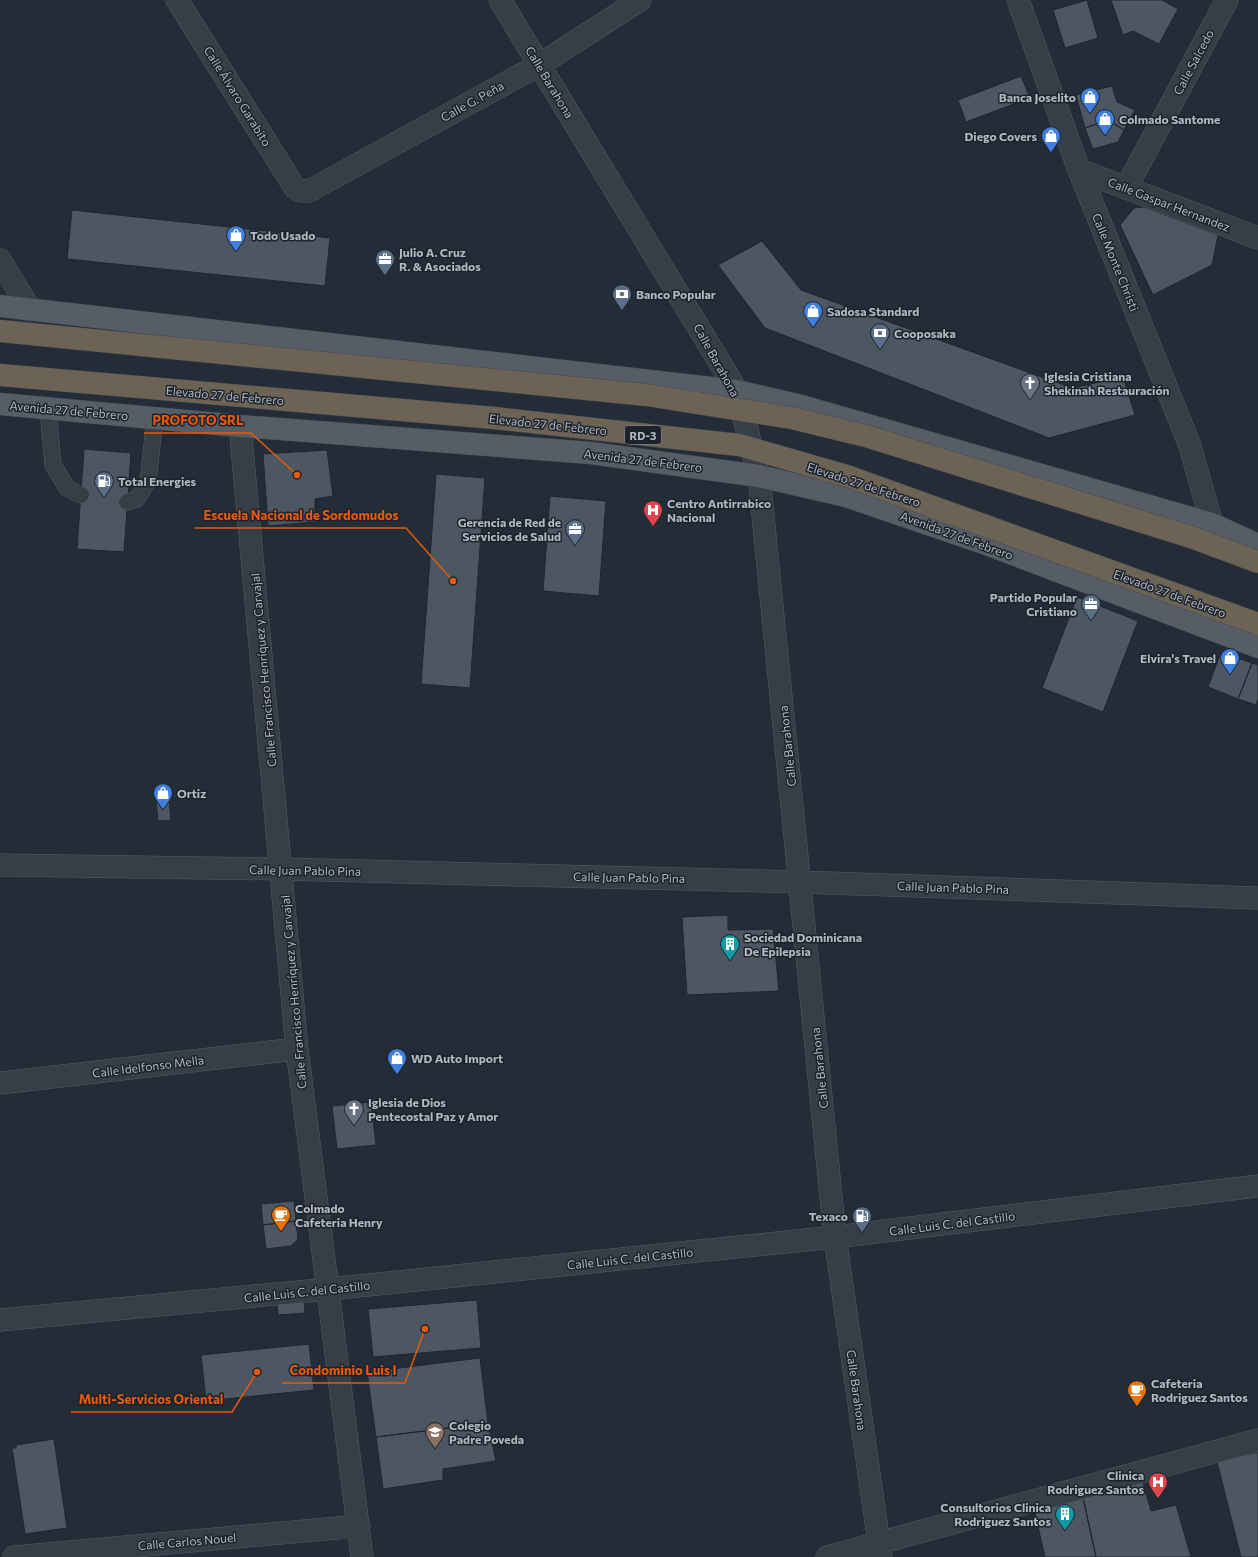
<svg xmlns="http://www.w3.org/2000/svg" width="1258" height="1557" viewBox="0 0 1258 1557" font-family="Commissioner,sans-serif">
  <rect width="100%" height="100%" fill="#242c37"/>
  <!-- building -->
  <path fill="#4d5762" stroke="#1f252e" d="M1087,0L1098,38L1065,48L1053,10Z
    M1111,0H1162L1178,9L1159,44L1133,31L1123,35Z
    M1021,76L1030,98L966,122L958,100Z
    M1112,86L1117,102L1135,110L1124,130L1108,120L1085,128L1076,95Z
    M1108,120L1124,130L1118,142L1093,149L1085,128Z
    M1144,207L1218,235L1212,265L1153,295L1120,225L1134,208Z
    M72,210L330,238L325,286L67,259Z
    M762,241L801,290L1072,388L1123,377L1135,415L1049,438L765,328L718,265Z
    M84,449L131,453L124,552L77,549Z
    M327,450L333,496L315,499V522L268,526L263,454Z
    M436,474L485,478L470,688L421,684Z
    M550,496L606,501L599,596L543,591Z
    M1077,597L1138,621L1103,712L1042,688Z
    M1221,652L1252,663L1238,699L1208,687Z
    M1252,663L1258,665V699L1256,705L1238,699Z
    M169,799L171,820L158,821L156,800Z
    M728,915V930L773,929L779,991L687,995L682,917Z
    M371,1102L376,1145L337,1149L332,1106Z
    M294,1201L296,1221L263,1225L261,1204Z
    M296,1221L298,1239L291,1246L266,1249L263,1225Z
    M298,1298L304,1302L305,1313L278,1315L277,1300Z
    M477,1300L481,1348L373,1357L368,1309Z
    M309,1344L314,1390L206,1401L201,1355Z
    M480,1358L488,1423L376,1437L367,1372Z
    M488,1423L496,1461L443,1469V1480L383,1489L376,1437Z
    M54,1439L67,1528L25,1534L12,1448H16V1445Z
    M1258,1452V1557H1241L1217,1462Z
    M1142,1479L1151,1511L1176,1505L1191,1557H1096L1082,1493Z
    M1082,1493L1096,1557H1045L1033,1505Z"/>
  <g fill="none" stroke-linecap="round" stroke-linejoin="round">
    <!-- service casing -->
    <g stroke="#555c65" stroke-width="17">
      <path id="service" d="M48,408L53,465L67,488L81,495
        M127,502L137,499L148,481L155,418"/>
    </g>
    <!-- minor casing -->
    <g stroke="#555c65" stroke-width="23">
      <path id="minor" d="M177,0L295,188L300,191H309L539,65L640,0
        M500,0L737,391L759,476L835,1237L881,1557
        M1018,0L1079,170L1190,446L1212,524
        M1079,170L1258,238
        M1126,188L1227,0
        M0,260L30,310
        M240,426L297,1049L362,1557
        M0,865L282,869L800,882L1258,898
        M0,1083L297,1049
        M0,1320L329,1289L835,1237L1258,1186
        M14,1557L359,1526
        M827,1557L1258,1440"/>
    </g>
    <!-- primary casing -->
    <g stroke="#414751" stroke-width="23">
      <path id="primary" d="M0,306L737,391L805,407L1212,524L1258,545
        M0,404L240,426L591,453L759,476L846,496L981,542L1258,647"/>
    </g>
    <!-- service -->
    <use href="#service" stroke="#373e48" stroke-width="16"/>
    <!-- minor -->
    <use href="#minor" stroke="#373e48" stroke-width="22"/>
    <!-- primary -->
    <use href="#primary" stroke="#565d67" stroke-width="22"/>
    <!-- motorway-bridge casing -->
    <g stroke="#424952" stroke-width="23" stroke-linecap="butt">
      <path id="motorway-bridge" d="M0,331L647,395L792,418L866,436L1191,537L1258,562
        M0,375L494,418L739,445L847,476L1258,624"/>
    </g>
    <!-- motorway-bridge -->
    <use href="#motorway-bridge" stroke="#6d6355" stroke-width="22"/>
  </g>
  <!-- icons -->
  <defs>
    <g id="shop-pin" transform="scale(1)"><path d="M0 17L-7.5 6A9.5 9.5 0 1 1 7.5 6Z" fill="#3f7fe0" stroke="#1d232c"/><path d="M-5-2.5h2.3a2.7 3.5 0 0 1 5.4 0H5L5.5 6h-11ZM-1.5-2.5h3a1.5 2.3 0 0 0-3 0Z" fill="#fff"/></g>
    <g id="office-pin" transform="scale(1)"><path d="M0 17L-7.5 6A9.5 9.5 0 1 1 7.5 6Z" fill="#5c6f8a" stroke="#1d232c"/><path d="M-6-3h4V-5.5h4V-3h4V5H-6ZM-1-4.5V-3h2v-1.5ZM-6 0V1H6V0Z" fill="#fff"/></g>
    <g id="bank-pin" transform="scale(1)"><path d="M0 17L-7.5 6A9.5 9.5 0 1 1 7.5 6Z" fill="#5c6f8a" stroke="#1d232c"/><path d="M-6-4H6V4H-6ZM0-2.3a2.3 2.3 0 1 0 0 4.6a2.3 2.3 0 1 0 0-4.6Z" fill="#fff"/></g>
    <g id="church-pin" transform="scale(1)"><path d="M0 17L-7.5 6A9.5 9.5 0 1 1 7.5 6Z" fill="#6b7280" stroke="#1d232c"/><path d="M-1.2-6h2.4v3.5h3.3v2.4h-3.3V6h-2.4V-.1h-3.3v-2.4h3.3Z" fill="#fff"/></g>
    <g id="fuel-pin" transform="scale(1)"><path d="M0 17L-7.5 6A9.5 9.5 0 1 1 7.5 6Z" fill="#5c6f8a" stroke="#1d232c"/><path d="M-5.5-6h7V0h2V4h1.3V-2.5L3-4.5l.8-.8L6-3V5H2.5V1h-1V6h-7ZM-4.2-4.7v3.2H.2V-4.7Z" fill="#fff"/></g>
    <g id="hospital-pin" transform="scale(1)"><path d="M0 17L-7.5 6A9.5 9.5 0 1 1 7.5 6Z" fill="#e0444e" stroke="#1d232c"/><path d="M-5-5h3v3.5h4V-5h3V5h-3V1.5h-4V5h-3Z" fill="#fff"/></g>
    <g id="building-pin" transform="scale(1)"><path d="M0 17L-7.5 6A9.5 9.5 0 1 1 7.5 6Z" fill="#0f9aa8" stroke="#1d232c"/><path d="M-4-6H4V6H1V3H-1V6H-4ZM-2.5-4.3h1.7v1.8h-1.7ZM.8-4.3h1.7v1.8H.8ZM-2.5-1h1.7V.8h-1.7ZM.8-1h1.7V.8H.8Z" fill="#fff"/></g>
    <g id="cafe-pin" transform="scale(1)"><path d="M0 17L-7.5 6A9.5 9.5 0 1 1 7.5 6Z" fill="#e8710a" stroke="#1d232c"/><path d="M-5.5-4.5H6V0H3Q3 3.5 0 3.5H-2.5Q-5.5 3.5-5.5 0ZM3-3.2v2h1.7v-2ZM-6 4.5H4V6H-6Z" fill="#fff"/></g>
    <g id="school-pin" transform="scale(1)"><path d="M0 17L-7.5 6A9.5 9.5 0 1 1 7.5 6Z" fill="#8d6e63" stroke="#1d232c"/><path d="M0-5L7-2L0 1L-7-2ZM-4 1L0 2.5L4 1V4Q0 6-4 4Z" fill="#fff"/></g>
  </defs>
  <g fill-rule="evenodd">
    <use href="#shop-pin" x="1090" y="97"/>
    <use href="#shop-pin" x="1105" y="119"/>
    <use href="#shop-pin" x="1051" y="136"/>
    <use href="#shop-pin" x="236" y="235"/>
    <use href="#office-pin" x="385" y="259"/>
    <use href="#bank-pin" x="622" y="294"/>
    <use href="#shop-pin" x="813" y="311"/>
    <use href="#bank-pin" x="880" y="333"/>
    <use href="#church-pin" x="1030" y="383"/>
    <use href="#fuel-pin" x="104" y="481"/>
    <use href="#hospital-pin" x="653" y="510"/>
    <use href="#office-pin" x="575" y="529"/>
    <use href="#office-pin" x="1091" y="604"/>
    <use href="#shop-pin" x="1230" y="658"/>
    <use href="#shop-pin" x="163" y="793"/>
    <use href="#building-pin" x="730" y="944"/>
    <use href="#shop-pin" x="397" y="1058"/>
    <use href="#church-pin" x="354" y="1109"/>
    <use href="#cafe-pin" x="281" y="1215"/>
    <use href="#fuel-pin" x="862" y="1216"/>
    <use href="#cafe-pin" x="1137" y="1390"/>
    <use href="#school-pin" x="435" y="1432"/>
    <use href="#hospital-pin" x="1158" y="1482"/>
    <use href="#building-pin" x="1065" y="1514"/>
  </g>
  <g text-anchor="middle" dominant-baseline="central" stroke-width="3" stroke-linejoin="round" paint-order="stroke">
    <!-- shield labels -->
    <rect fill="#1d232c" stroke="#858c96" stroke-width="1" x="625" y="426" width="36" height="18" rx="3"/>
    <g font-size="11" font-weight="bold" fill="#b2b9c4">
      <text x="643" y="435">RD-3</text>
    </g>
    <!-- street labels -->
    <g font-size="12" fill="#b2b9c4" stroke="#1d232c">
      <text transform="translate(1193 62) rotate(-62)">Calle Salcedo</text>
      <text transform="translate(550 82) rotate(59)">Calle Barahona</text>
      <text transform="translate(238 96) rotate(58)">Calle Álvaro Garabito</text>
      <text transform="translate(472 101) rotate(-29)">Calle G. Peña</text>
      <text transform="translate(1169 204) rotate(21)">Calle Gaspar Hernandez</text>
      <text transform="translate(1116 262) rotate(68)">Calle Monte Christi</text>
      <text transform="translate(717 360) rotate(61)">Calle Barahona</text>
      <text transform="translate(225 395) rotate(5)">Elevado 27 de Febrero</text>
      <text transform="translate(69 410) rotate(5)">Avenida 27 de Febrero</text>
      <text transform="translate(548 424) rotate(6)">Elevado 27 de Febrero</text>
      <text transform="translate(643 460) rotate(7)">Avenida 27 de Febrero</text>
      <text transform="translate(864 484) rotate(18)">Elevado 27 de Febrero</text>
      <text transform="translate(957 535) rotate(20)">Avenida 27 de Febrero</text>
      <text transform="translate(1170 593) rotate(20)">Elevado 27 de Febrero</text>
      <text transform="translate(263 670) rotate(-95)">Calle Francisco Henríquez y Carvajal</text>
      <text transform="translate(787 746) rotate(-96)">Calle Barahona</text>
      <text transform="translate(305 870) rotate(1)">Calle Juan Pablo Pina</text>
      <text transform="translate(629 877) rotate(1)">Calle Juan Pablo Pina</text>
      <text transform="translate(953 887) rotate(2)">Calle Juan Pablo Pina</text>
      <text transform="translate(293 992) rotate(-95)">Calle Francisco Henríquez y Carvajal</text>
      <text transform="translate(148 1066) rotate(-7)">Calle Idelfonso Mella</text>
      <text transform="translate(819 1068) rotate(-96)">Calle Barahona</text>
      <text transform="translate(952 1223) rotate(-7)">Calle Luis C. del Castillo</text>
      <text transform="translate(630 1258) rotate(-6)">Calle Luis C. del Castillo</text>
      <text transform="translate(307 1291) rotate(-6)">Calle Luis C. del Castillo</text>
      <text transform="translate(857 1390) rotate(82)">Calle Barahona</text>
      <text transform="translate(187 1541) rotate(-5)">Calle Carlos Nouel</text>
    </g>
    <!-- poi labels -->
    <g font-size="12" font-weight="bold" fill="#b2b9c4" stroke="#1d232c" text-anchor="start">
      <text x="1076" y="97" text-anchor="end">Banca Joselito</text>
      <text x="1119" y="119">Colmado Santome</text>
      <text x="1037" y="136" text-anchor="end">Diego Covers</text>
      <text x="250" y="235">Todo Usado</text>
      <text x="399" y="252">Julio A. Cruz<tspan x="399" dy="14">R. &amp; Asociados</tspan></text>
      <text x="636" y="294">Banco Popular</text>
      <text x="827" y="311">Sadosa Standard</text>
      <text x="894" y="333">Cooposaka</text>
      <text x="1044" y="376">Iglesia Cristiana<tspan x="1044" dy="14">Shekinah Restauración</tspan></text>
      <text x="118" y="481">Total Energies</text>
      <text x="667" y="503">Centro Antirrabico<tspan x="667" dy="14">Nacional</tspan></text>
      <text x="561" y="522" text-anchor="end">Gerencia de Red de<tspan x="561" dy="14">Servicios de Salud</tspan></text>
      <text x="1077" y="597" text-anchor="end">Partido Popular<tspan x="1077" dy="14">Cristiano</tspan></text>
      <text x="1216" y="658" text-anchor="end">Elvira's Travel</text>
      <text x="177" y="793">Ortiz</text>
      <text x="744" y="937">Sociedad Dominicana<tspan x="744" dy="14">De Epilepsia</tspan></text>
      <text x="411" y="1058">WD Auto Import</text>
      <text x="368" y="1102">Iglesia de Dios<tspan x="368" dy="14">Pentecostal Paz y Amor</tspan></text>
      <text x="295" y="1208">Colmado<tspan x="295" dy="14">Cafeteria Henry</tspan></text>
      <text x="848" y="1216" text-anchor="end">Texaco</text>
      <text x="1151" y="1383">Cafeteria<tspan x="1151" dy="14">Rodriguez Santos</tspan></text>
      <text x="449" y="1425">Colegio<tspan x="449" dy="14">Padre Poveda</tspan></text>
      <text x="1144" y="1475" text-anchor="end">Clinica<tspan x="1144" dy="14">Rodriguez Santos</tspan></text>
      <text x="1051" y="1507" text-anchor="end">Consultorios Clinica<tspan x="1051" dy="14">Rodriguez Santos</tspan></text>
    </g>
  </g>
  <!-- callouts -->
  <path fill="none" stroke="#e8590c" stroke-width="1.5" d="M297 475L251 433H144M453 581L406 528H195M425 1329L405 1383H282M257 1372L232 1412H71"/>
  <g fill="#e8590c" stroke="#1d232c" stroke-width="1.5">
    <circle cx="297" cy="475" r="4"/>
    <circle cx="453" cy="581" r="4"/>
    <circle cx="425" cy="1329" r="4"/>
    <circle cx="257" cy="1372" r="4"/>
  </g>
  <g font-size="13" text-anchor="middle" font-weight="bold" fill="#e8590c" stroke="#1d232c" stroke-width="3" stroke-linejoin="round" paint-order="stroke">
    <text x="198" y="425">PROFOTO SRL</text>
    <text x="301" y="520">Escuela Nacional de Sordomudos</text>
    <text x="343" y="1375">Condominio Luis I</text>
    <text x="151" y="1404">Multi-Servicios Oriental</text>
  </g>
</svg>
